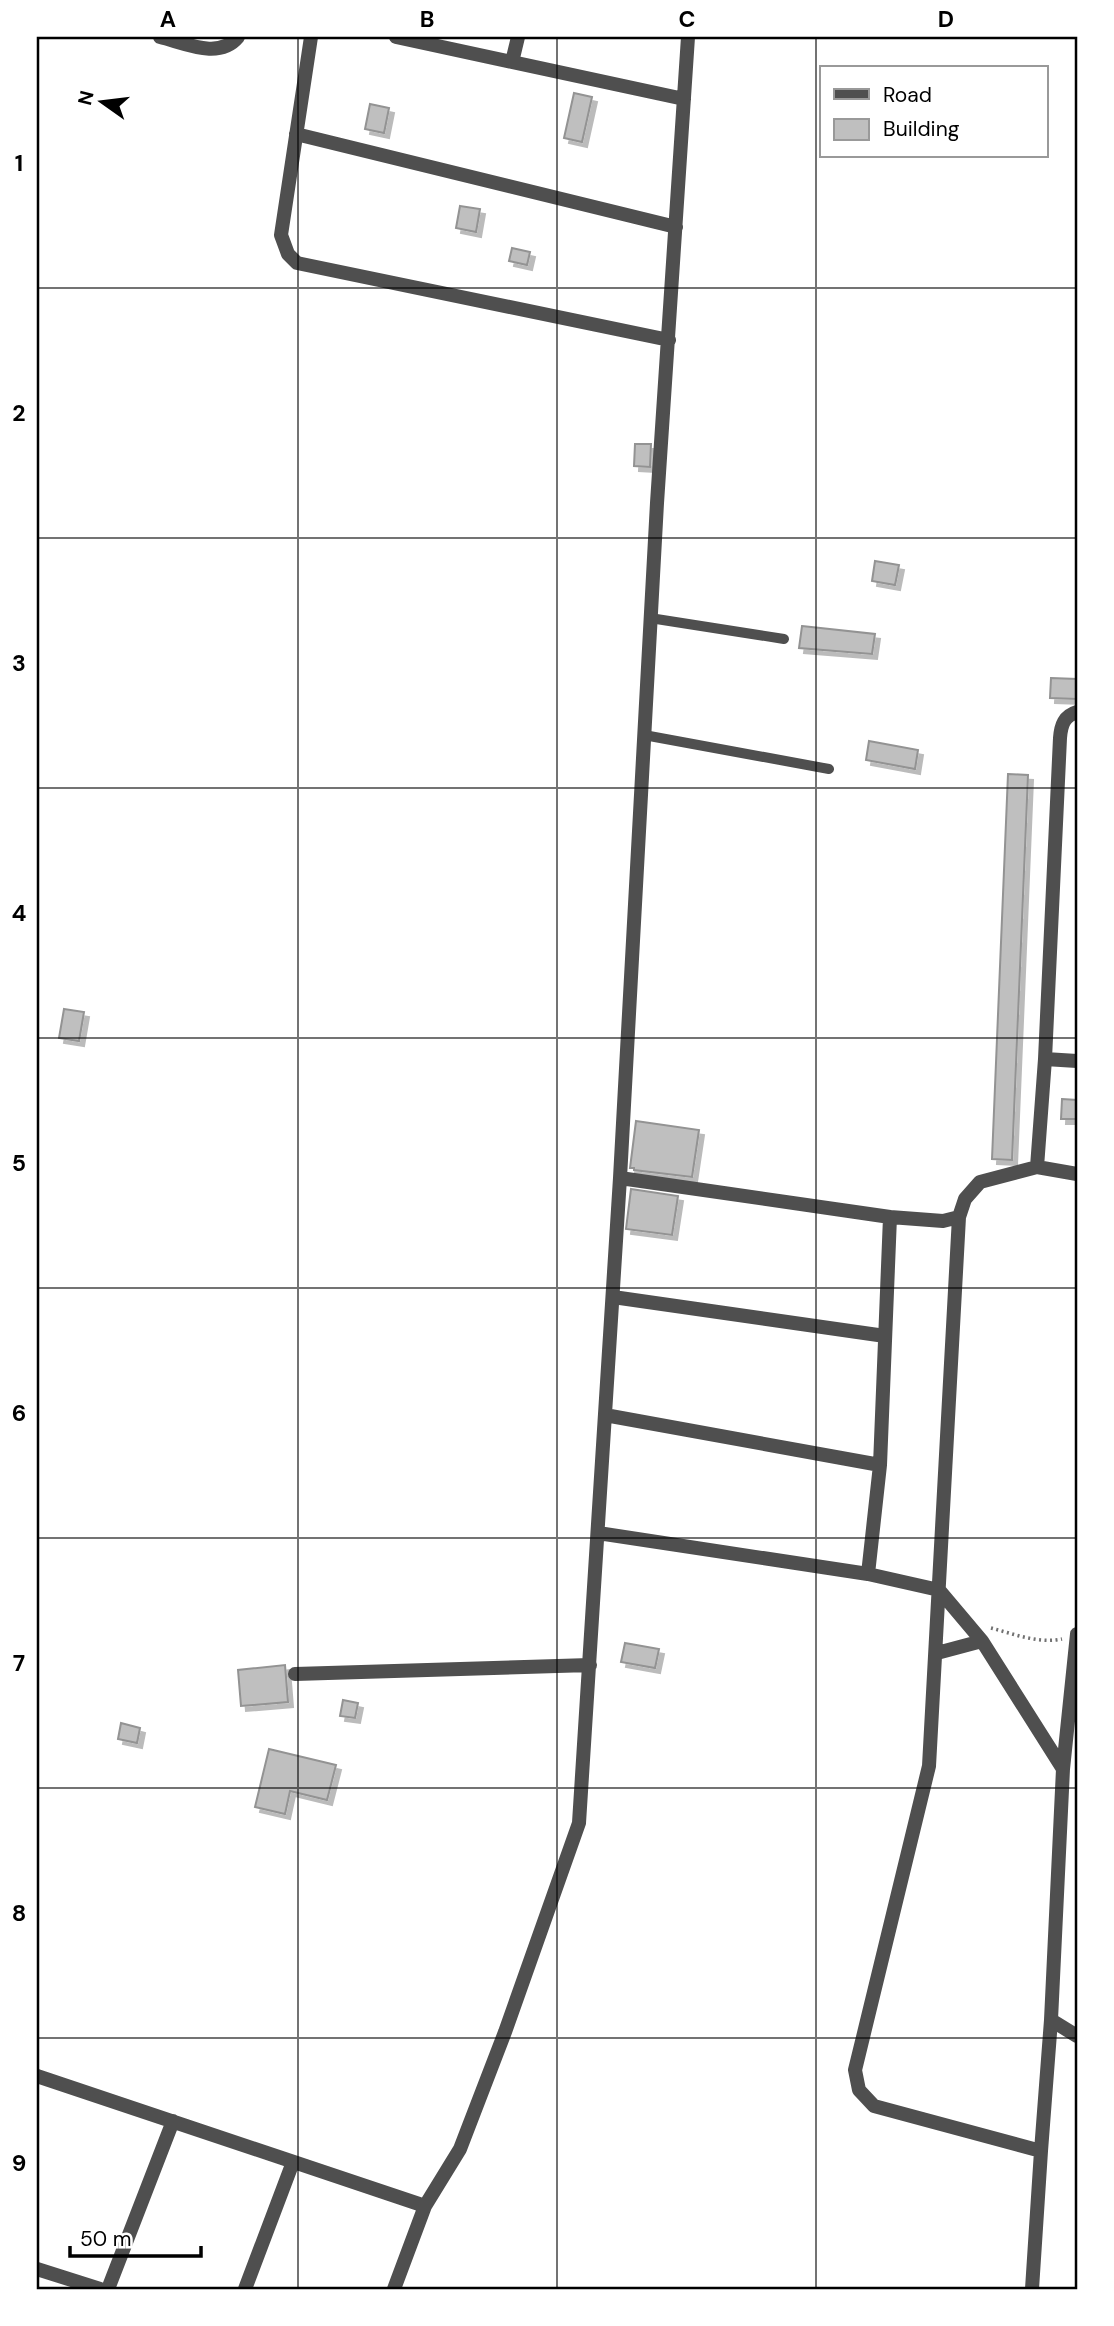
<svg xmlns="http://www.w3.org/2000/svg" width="1114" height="2326" viewBox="0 0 1114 2326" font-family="'DM Sans',sans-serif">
  <defs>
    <filter id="shadow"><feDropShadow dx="5" dy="5" stdDeviation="0" flood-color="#0004"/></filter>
  </defs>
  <rect width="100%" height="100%" fill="#fff"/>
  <!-- building -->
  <path fill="#bfbfbf" stroke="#939393" stroke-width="2" filter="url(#shadow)" d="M574,93L592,97L582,142L564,138Z
    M370,104L389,108L384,133L365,129Z
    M460,206L480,209L476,232L456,228Z
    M512,248L530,252L527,265L509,261Z
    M635,444H651L650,467L634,466Z
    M875,561L899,565L895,585L872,581Z
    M802,626L875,634L872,654L799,648Z
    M1051,678L1077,679V699L1050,698Z
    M869,741L918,750L915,769L866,760Z
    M1008,774L1028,775L1012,1160L992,1159Z
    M64,1009L84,1012L79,1041L59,1038Z
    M1062,1099L1077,1100V1119H1061Z
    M636,1121L699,1130L692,1177L634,1170V1168H630Z
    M631,1189L678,1196L672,1235L626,1229Z
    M625,1643L659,1649L655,1668L621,1662Z
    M285,1665L288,1702L241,1706L238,1670Z
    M343,1700L358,1703L355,1718L340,1716Z
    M121,1723L140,1728L137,1743L118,1739Z
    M269,1749L336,1765L327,1800L290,1791L285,1814L255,1807Z"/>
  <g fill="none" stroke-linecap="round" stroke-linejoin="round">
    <!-- path -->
    <path stroke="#717171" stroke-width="3.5" stroke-dasharray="2 3.5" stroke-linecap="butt" d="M991,1628C1014,1634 1039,1644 1062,1639"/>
    <!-- lane -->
    <path stroke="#4f4f4f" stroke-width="10" d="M650,618L784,639
      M644,735L829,769"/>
    <!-- street -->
    <path stroke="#4f4f4f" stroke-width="14" d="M160,37C185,43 219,60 238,37
      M311,37L281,235L288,254L297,263L669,340
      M396,37L684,99
      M512,62L518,37
      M296,134L676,227
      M1045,1059L1077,1061
      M1037,1167L1045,1059L1060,738C1061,725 1064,716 1077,712
      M890,1217L943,1221L959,1217L965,1199L980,1182L1037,1167L1077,1174
      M959,1217L929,1766L855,2070L859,2090L874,2106L1041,2151L1051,2020
      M613,1297L885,1336
      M605,1415L880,1465
      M598,1533L868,1574L880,1465L890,1217L620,1178
      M868,1574L939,1590L982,1641L1063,1769
      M1077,1634L1063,1769L1051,2020L1077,2036
      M937,1653L982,1641
      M295,1674L590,1665
      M37,2076L425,2206
      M37,2269L100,2289
      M108,2289L173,2121
      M245,2289L293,2162
      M394,2289L425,2206L460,2149L505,2032L579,1823L620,1178L657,503L688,37
      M1032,2289L1041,2151"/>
  </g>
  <!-- grid -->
  <path fill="none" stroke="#000" stroke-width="2" stroke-opacity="0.55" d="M298,37V2289M557,37V2289M816,37V2289M37,288H1077M37,538H1077M37,788H1077M37,1038H1077M37,1288H1077M37,1538H1077M37,1788H1077M37,2038H1077"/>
  <!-- border -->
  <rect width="1114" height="2326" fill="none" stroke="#ffffff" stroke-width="77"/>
  <!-- legend -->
  <rect x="820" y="66" width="228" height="91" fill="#ffffff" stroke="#999999" stroke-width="2"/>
  <rect x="834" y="89" width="35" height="10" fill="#4f4f4f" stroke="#999999" stroke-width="2"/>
  <text x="883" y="102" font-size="21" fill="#000000">Road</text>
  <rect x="834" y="119" width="35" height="21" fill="#bfbfbf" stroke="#999999" stroke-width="2"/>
  <text x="883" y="136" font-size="21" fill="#000000">Building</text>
  <!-- north arrow -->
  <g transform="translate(102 102) rotate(284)" stroke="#ffffff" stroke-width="5" paint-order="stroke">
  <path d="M0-5L12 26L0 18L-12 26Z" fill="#000000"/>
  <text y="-10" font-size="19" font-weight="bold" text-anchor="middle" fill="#000000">N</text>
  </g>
  <!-- scale -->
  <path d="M70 2246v10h131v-10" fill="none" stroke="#000000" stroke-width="3.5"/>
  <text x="80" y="2246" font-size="21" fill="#000000" stroke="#ffffff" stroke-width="5" paint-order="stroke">50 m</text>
  <rect x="38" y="38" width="1038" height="2250" fill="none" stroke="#000" stroke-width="2.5"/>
  <g font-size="23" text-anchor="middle" font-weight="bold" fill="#000">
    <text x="168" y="27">A</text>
    <text x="427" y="27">B</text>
    <text x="687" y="27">C</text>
    <text x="946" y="27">D</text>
    <text x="19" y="171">1</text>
    <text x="19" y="421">2</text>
    <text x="19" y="671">3</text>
    <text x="19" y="921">4</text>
    <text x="19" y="1171">5</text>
    <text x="19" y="1421">6</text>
    <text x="19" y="1671">7</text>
    <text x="19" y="1921">8</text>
    <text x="19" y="2171">9</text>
  </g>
</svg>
